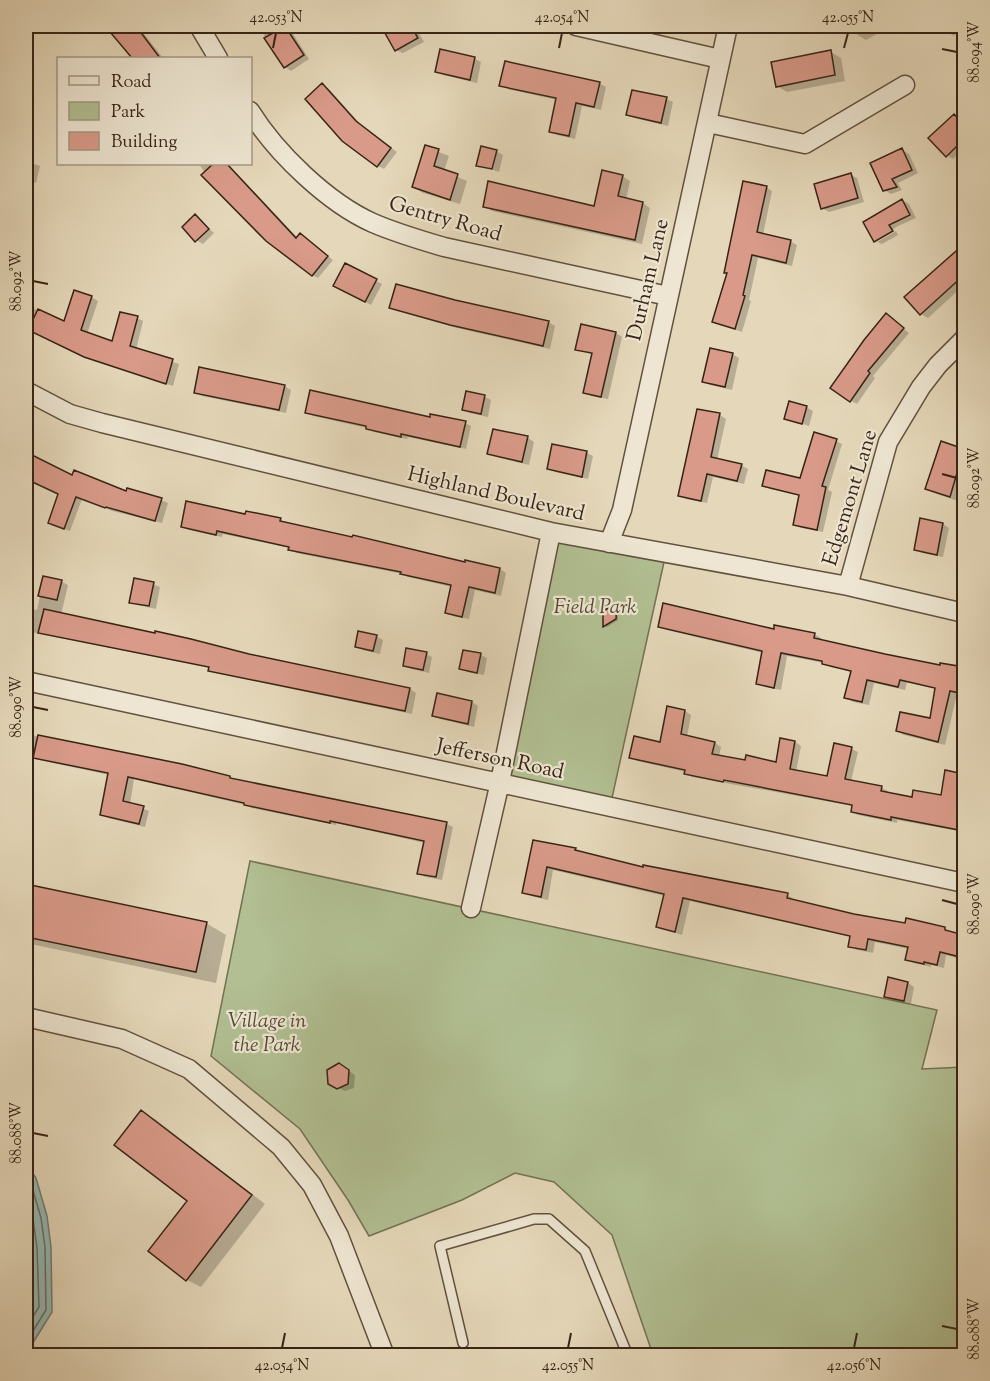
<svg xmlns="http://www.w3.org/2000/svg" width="990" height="1381" viewBox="0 0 990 1381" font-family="'Sorts Mill Goudy',serif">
  <rect width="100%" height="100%" fill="#e5d8ba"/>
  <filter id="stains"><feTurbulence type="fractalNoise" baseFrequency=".00333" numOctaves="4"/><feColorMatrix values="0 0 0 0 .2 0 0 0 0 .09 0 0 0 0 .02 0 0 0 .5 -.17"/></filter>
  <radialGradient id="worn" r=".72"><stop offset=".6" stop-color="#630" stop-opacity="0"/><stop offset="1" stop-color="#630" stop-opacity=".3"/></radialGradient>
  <!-- green -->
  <path fill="#b1bf92" stroke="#747254" stroke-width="1.5" d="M551,532L666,553L610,807L500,782Z
    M250,861L937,1010L922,1069L964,1067V1355H653L612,1235L554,1182L515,1173L462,1200L369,1236L348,1200L300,1129L211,1056Z"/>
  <!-- water -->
  <path fill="#96b9b5" stroke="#707d75" stroke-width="1.5" d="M26,1163L36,1178L47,1216L51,1247L52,1312L26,1354Z"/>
  <!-- shadow -->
  <path fill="#0003" d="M49,26H65L61,32Z
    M107,26H138L163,58H134Z
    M258,26H288L309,59L291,71L285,67Z
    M383,26H415L424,42L403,53L396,50Z
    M851,26H891L866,40L856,34Z
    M937,26H961L954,36Z
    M964,50V91L960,89L957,51Z
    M442,51L475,59L481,62L477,83L443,75L437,71Z
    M831,52L841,58L845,81L787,92L777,86Z
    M599,83L606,87L601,110L582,106L575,139L557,135L551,131L557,100L508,89L501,85Z
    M322,85L329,89L363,127L397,152L384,169L378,166Z
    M666,99L673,102L668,126L634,118L628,115Z
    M954,116L964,124V148L953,159L947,155Z
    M426,147L449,156L444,171L467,181L460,204L423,193L413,187Z
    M902,150L909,154L918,173L898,183L902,190L891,194L884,190Z
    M496,151L503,155L499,172L478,165Z
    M26,161L40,166L36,183L26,180Z
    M199,164H228L298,238L306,239L333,260L318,278L312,275L205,173Z
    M851,175L857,178L864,202L829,212L822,208Z
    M622,176L630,181L626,200L643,203L650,208L642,244L492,211L484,206L596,208Z
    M766,187L772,191L763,235L790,241L797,245L792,266L758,258L749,300L751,301L742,332L714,322Z
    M902,200L909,204L916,218L898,226L875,241L865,222Z
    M195,216L214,233L203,244L196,240Z
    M896,231L898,235L882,244L877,242Z
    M964,246V285L928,318L921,314L906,297Z
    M345,265L382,284L371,305L335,285Z
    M91,297L98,301L87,334L113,343L137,318L143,321L136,350L179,364L173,386L92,360L26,326V302V305L65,323Z
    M391,307L548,322L555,326L550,349L457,328L398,311Z
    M886,315L909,333L873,376L875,378L857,404L851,401Z
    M616,333L622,337L608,399L591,396L585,392L593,355L577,349Z
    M732,354L739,358L732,390L710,385L704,381Z
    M284,386L291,390L286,413L202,396L196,392Z
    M467,393L485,397L491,400L488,417L470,413L463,409Z
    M806,407L813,411L809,426L786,418Z
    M698,410L720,415L726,419L717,460L741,465L748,469L744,484L713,477L707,503L686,499L679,495Z
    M307,412L431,418L465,423L471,426L466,449L408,437L407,439L374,432L367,428L313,416Z
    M494,431L528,438L534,442L529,465L496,457L489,454Z
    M836,441L842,444L828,490L832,492L823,532L801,528L794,524L800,496L770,489L764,486L801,480Z
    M942,443L964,450V490L961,502L937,494L927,488Z
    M553,445L587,453L593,456L588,479L555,472L548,468Z
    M26,454L73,477L127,493L161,500L168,503L162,523L112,511L82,499L70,531L56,526L49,522L60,494L26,478Z
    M246,516L280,520L287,523L466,563L500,569L506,573L501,596L475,590L469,619L453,616L447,612L452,587L408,577L403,574L296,553L290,548L223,534L222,537L189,530L182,526Z
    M943,524L949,528L943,557L922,553L915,549Z
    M44,577L61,581L68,585L61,615L410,689L416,693L412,714L216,673L210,668L26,631V607L37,610Z
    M153,584L160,587L156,609L137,605L131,602Z
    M617,605L619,606L618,620L607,627L605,626V612Z
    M660,627L814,634L821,638V641L941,667V664L964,669V695L957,694L945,745L904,735L897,731L931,719L937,689L907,682L905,690L874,683L869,705L853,702L846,698L852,672L830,667L824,663L787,656L781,690L765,687L758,684L763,653L667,630Z
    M376,636L383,640L380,654L363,650L356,646Z
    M426,654L432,657L429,673L411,669L404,665Z
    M481,655L487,658L484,675L467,672L461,668Z
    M438,695L472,702L478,706L474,727L440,719L434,716Z
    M669,708L685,711L691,715L687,737L715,743L721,747L719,756L746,762L777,764L795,742L801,746L796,772L828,778L852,749L858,752L851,781L882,788L888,791L887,793L913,799L942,797L961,775L964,777L962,809H964V832L897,820V823L858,815L852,812L853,806L692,777L686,772L637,761L631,758L662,743Z
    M26,734L181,766L230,778L235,781L447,824L453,827L442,880L425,877L419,873L425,843L336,823V825L252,808L246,805L134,779L130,804L149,811L145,827L108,818L102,814L109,775L30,758L26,775Z
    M534,841L575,850L581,853L644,868L787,895L794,899L793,901L854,915L906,925L945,928L951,934L964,937V960L946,955L944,968L931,965V967L914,963L907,959L909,949L875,942L873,953L857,950L850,946L851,937L690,901L682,935L658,927L665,896L553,870L548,900L531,896L524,892Z
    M26,886L206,923L226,935L216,983L26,943Z
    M908,983L914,987L911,1004L892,1000L886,996Z
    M346,1069L355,1075L354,1088L345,1091L336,1087Z
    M141,1112L155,1119L265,1204L201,1287L187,1280L150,1251L189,1201Z"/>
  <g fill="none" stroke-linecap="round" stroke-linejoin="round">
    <!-- shore -->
    <path stroke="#666e65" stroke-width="1.5" d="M26,1173L30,1180L41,1218L45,1247L46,1310L26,1342
      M26,1191L33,1219L37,1248L39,1307L26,1328
      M26,1227L29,1249L30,1305L26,1312"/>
  </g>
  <!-- building -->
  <path fill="#d99a89" stroke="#372415" stroke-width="1.5" d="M105,26H136L160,58H132Z
    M285,26L304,55L284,68L264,38Z
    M381,26H411L418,38L395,51Z
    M440,49L475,57L470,80L435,72Z
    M831,50L835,75L776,87L771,62Z
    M505,61L600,82L594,107L576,103L569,136L549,132L556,98L499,86Z
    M322,83L356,121L391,148L377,167L342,141L305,99Z
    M632,90L667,97L661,123L626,115Z
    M954,114L964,126V139L946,157L928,138Z
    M425,145L439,149L434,166L458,174L450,200L412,187Z
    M481,146L497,150L492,169L476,166Z
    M902,148L912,170L892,179L897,187L883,191L870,163Z
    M213,164H227L296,238L300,233L328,256L312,276L266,241L201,175Z
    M602,170L623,175L618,196L643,202L635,240L483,207L488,181L594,206Z
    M851,173L858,198L821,209L814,184Z
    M743,181L767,186L757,232L791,240L786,263L752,255L743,295L745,296L735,329L712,322L727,273H724Z
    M902,199L910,215L889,225L893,231L874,242L863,222Z
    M195,214L209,229L195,242L182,227Z
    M964,244V275L920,315L904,297Z
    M345,263L377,279L365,302L333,286Z
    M396,284L455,300L549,321L543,346L450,325L389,308Z
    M74,290L92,296L81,330L112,341L120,312L138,316L130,346L173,359L166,384L84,357L28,330L38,309L64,321Z
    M886,313L904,328L868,371L870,373L850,402L830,388L864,340Z
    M581,324L616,332L601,397L583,393L592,353L575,350Z
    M710,348L733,353L725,387L702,382Z
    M199,367L285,385L279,410L194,393Z
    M310,390L430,417V414L466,421L460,447L401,434V437L366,429V426L305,413Z
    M466,391L485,395L481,414L462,410Z
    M789,401L807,406L802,424L784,419Z
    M697,409L720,413L711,457L742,464L737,481L707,474L701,501L678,496Z
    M493,429L528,436L522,462L487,454Z
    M814,432L837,439L822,486L826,487L817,530L793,525L799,495L762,486L766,470L800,478Z
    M941,441L964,449L950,497L925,489Z
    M552,444L587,451L582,477L547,469Z
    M26,452L72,475L74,470L126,491L127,488L162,498L155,521L106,507L105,508L76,497L64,529L48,523L58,494L26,479Z
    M186,501L245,514L246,511L281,518L280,521L352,537L353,535L465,562V560L500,568L495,593L469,587L462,617L445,613L451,585L400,574L401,572L288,550L289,547L217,531L216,535L181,527Z
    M920,518L943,523L937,555L914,550Z
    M43,576L62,580L57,600L38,596Z
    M134,578L154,582L149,606L129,603Z
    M617,603L616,619L603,627V611Z
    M663,603L774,629V625L815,633L814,638L885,654L940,665V663L964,667V694L950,691L938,742L896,731L900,712L930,718L935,688L900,680L898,687L867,680L862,702L844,698L851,671L822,664V661L781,653L774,688L756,684L762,651L658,627Z
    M44,609L155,633V631L191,639L249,654L410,688L405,711L208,671L209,667L38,633Z
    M358,631L377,635L373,651L355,647Z
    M406,648L427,652L423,670L403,666Z
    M463,650L481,653L477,673L459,669Z
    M437,693L472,701L468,724L432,716Z
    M667,706L685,710L681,734L715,742L712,754L745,760L746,755L776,762L780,738L795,741L790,769L827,776L834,743L852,747L845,779L882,786L881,791L912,797L913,790L941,795L945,770L964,774V831L891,817V820L851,812L852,805L724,780L723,782L684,774L685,770L629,758L634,736L660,742Z
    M38,735L182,764L230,776V778L447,822L436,877L417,874L424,841L330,821V823L244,805V803L128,777L123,801L144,806L139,824L100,815L108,773L33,758Z
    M533,840L576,848L575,850L643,867V865L788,893L787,898L854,914L905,923L906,918L945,927V930L964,935V958L940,952L937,965L924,962V964L905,960L908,947L868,939L866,950L848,947L850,936L683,898L675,932L656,927L664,894L547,867L541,897L522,893Z
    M26,884L207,922L196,972L26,937Z
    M888,977L908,982L904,1001L884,997Z
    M339,1063L349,1070L348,1084L337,1089L328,1084L327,1070Z
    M141,1110L252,1195L186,1281L148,1251L187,1201L114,1145Z"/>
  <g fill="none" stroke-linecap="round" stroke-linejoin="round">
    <!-- lane casing -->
    <g stroke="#62513e" stroke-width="12">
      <path id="lane" d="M463,1343L440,1246L534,1219H549L585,1251L628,1356"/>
    </g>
    <!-- street casing -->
    <g stroke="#62513e" stroke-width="21">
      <path id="street" d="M199,26L218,58
        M576,26L720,59
        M250,111C276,153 328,203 373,223C396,233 420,240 444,247L668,296
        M708,123L805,144L905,85
        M26,391L70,414L102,423L551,532L848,586L964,613
        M609,543L622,510L728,26
        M848,586L888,442L921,387L938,365L964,339
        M26,681L964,883
        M471,908L500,782L551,532
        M26,1017L122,1039L189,1069L281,1147L312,1185L339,1236L385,1356"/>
    </g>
    <!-- lane -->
    <use href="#lane" stroke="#eee6d2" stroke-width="9"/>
    <!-- street -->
    <use href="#street" stroke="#eee6d2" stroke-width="18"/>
  </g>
  <!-- ticks -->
  <path fill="none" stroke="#372415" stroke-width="2" d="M273,48L276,33M559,48L562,33M844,48L848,33M942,49L957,52M33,281L48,284M942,474L957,478M33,707L48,710M942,900L957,904M33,1133L48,1136M942,1326L957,1329M282,1348L285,1333M568,1348L571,1333M854,1348L857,1333"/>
  <g text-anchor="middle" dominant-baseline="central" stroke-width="4.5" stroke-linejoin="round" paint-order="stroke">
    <!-- street labels -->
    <g font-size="21" fill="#372415" stroke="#eee6d2">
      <text transform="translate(445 220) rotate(16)">Gentry Road</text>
      <text transform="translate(649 280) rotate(-77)">Durham Lane</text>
      <text transform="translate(496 495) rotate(13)">Highland Boulevard</text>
      <text transform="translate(851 498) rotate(-73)">Edgemont Lane</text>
      <text transform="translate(500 760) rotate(12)">Jefferson Road</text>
    </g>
    <!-- park labels -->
    <g font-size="21" font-style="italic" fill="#564b34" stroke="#eee6d2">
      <text x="595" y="608">Field Park</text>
      <text x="267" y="1022">Village in<tspan x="267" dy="24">the Park</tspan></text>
    </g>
  </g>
  <!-- margin -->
  <rect width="990" height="1381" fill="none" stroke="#e5d8ba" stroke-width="66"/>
  <!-- legend -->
  <rect x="57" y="57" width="195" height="108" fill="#eee6d2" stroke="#a59886" stroke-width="1.5"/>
  <rect x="69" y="76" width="30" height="9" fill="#eee6d2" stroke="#a59886" stroke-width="1.5"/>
  <text x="111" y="87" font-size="18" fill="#372415">Road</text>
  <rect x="69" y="102" width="30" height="18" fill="#b1bf92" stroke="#a59886" stroke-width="1.5"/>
  <text x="111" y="117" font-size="18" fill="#372415">Park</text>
  <rect x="69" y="132" width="30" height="18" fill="#d99a89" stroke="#a59886" stroke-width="1.5"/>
  <text x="111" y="147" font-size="18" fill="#372415">Building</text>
  <rect x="33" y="33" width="924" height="1315" fill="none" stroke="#372415" stroke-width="2"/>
  <g font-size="15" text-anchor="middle" fill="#372415">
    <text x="276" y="22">42.053°N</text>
    <text x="562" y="22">42.054°N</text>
    <text x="848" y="22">42.055°N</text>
    <text transform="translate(974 52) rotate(-90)" y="5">88.094°W</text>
    <text transform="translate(16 281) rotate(-90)" y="5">88.092°W</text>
    <text transform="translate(974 478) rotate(-90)" y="5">88.092°W</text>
    <text transform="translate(16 707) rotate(-90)" y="5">88.090°W</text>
    <text transform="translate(974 904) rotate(-90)" y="5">88.090°W</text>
    <text transform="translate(16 1133) rotate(-90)" y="5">88.088°W</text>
    <text transform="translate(974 1329) rotate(-90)" y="5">88.088°W</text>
    <text x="282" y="1370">42.054°N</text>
    <text x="568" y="1370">42.055°N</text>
    <text x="854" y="1370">42.056°N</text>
  </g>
  <rect width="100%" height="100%" filter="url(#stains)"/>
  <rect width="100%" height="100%" fill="url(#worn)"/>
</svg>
